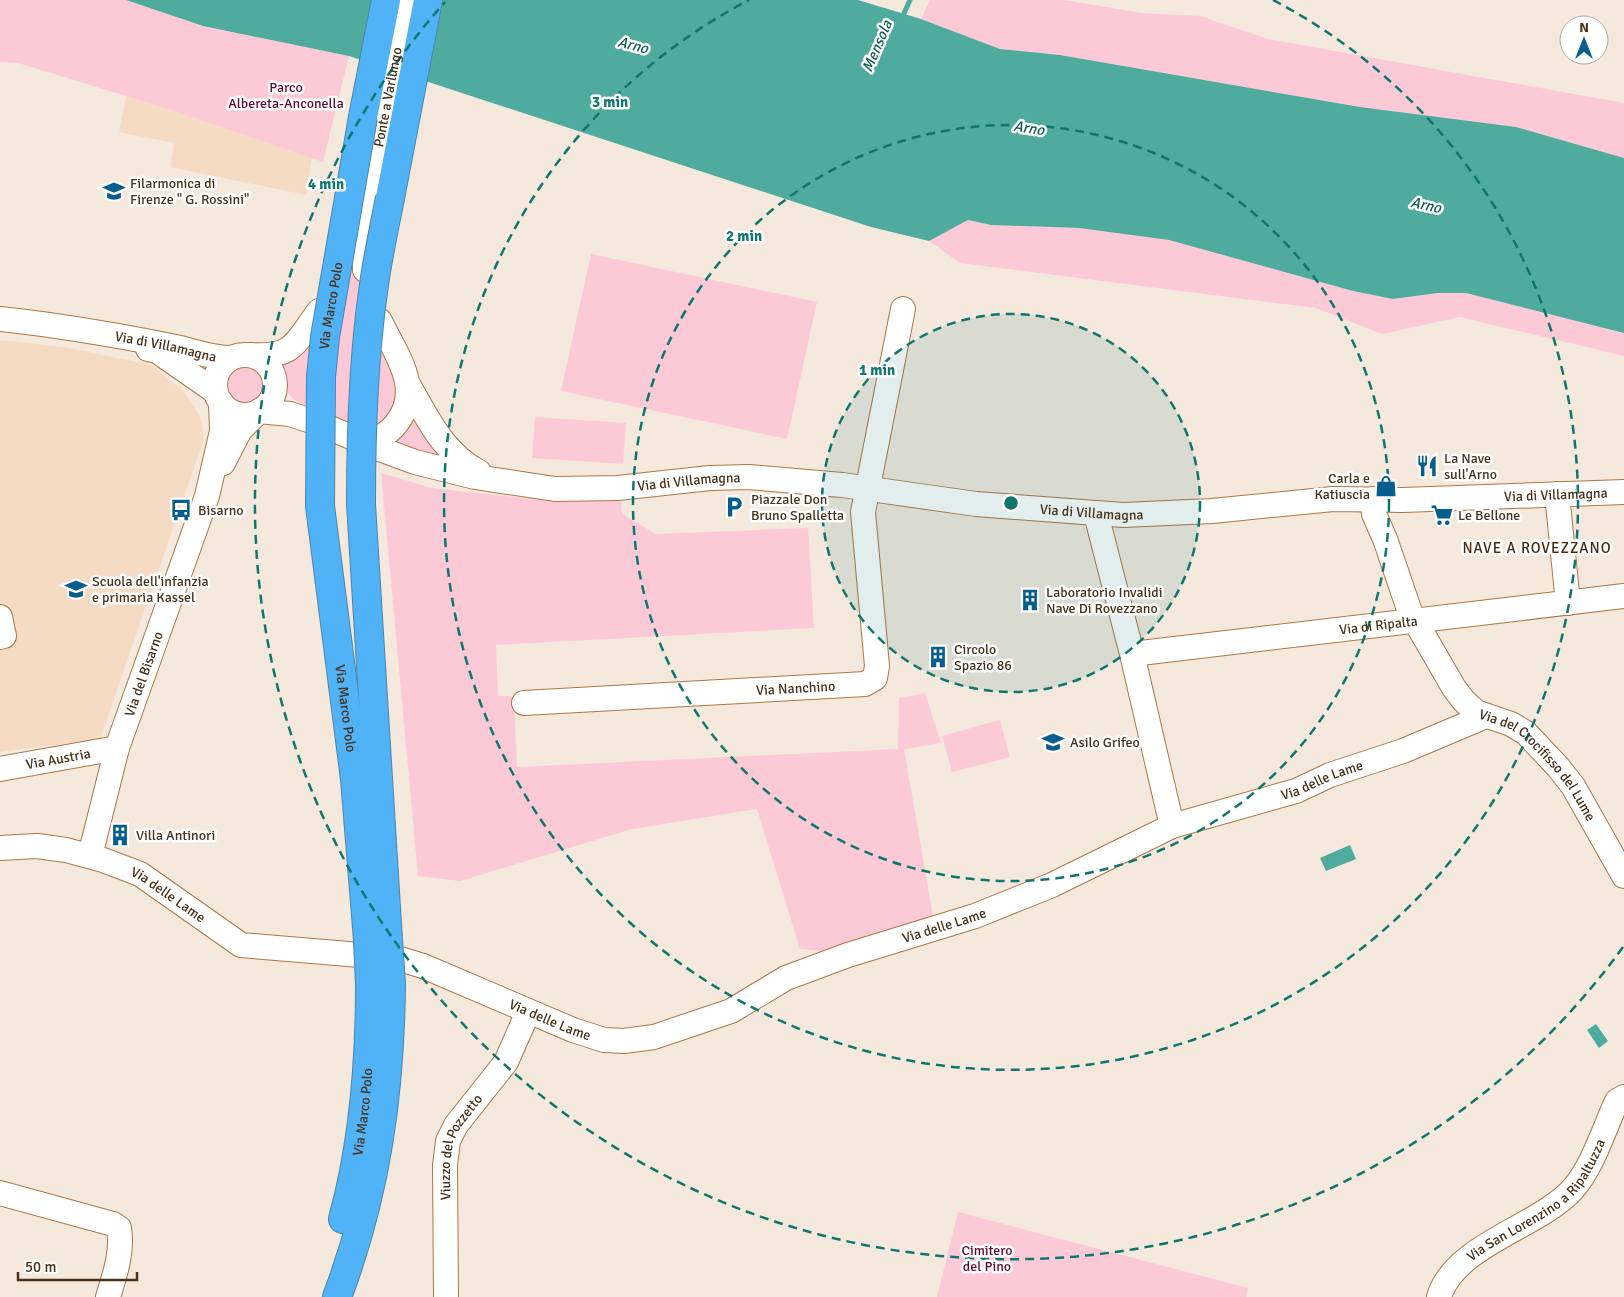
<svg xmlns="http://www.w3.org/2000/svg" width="1624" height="1297" viewBox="0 0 1624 1297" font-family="Signika,sans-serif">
  <rect width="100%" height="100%" fill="#f5e9de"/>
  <!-- built -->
  <path fill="#f6dbc4" d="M130,78L313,150L306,195L170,167L174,143L119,132Z
    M0,340L64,347L152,365L185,393L201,418L204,439L100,739L0,752Z"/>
  <!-- green -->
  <path fill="#fccad6" d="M0,0H126L203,26L349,56L323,162L175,111L18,63L0,62Z
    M930,0H1064L1142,13L1200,16L1268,39L1624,103V158L1516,127L1360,107L1060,55L1000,49L921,19Z
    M968,220L991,225L1078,228L1169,240L1353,291L1394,299L1438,293H1466L1624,333V356L1460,317L1382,334L1316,308L960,263L929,241Z
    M591,254L817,302L787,439L561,391Z
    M352,262H355L402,389L385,427H346L293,399L286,391L283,375L277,362Z
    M228 385a17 17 0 1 1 34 0a17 17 0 1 1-34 0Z
    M413,400L455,463L397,452L392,437Z
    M535,417L626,423L623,464L532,458Z
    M381,473L432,488L553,501H621L622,514L656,534L808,528L814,628L496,645L498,696H514L517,767L898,749L899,698L925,693L941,743L904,749L934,922L836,952L800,949L757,809L632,829L460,881L418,876Z
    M1000,720L1010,757L952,772L942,736Z
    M958,1212L1248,1288L1246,1297H937Z"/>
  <!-- water -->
  <path fill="#4fab9d" d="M126,0H858L921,19L1000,49L1060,55L1360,107L1516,127L1624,158V333L1466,293H1438L1393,299L1353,291L1169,240L1079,228L991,225L968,220L929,241L871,227L349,56L203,26Z
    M1350,845L1356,859L1326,871L1320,858Z
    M1596,1024L1608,1041L1599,1048L1587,1030Z"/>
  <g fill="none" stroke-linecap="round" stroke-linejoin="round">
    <!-- stream -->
    <path stroke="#4fab9d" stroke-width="5" d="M901,20L910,0"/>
    <!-- minor casing -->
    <g stroke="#af7642" stroke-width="26">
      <g id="minor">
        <path id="s1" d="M365,270L364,244L369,194L406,0"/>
        <path id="s2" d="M0,319C57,325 115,335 171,346C192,350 210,358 231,358"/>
        <path d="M148,349L157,351L216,392"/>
        <circle cx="245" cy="385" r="30"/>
        <path d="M251,355C294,358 295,343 319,311"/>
        <path d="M409,386C428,419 444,454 479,472"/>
        <path d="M330,428L351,437"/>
        <path d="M370,439C381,438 389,433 396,424C424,389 396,355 380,321"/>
        <path id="s3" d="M369,445L415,462L475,477L555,489L618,488L710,478L749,477L842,485L976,504L1123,515L1212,511L1333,499L1403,500L1624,492"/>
        <path d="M223,463L240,430L259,411L290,414L308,420"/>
        <path d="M1557,494L1568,603"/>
        <path id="s4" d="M1373,499L1374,514L1385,539L1410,612L1454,688L1464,701L1476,712L1511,724L1526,733L1558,767L1573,786L1624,876"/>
        <path d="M1096,514L1132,654L1172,826"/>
        <path d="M0,617L4,636L0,637"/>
        <path id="s5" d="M1132,654L1624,596"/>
        <path id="s6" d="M524,703L865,684L875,678L877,666L863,512L903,309"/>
        <path id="s7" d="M0,769L117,748"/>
        <path id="s8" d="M0,848L37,846L66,850L103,860L140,874L241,945L360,955"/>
        <path id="s9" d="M90,856L117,748L207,496L222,431L221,402"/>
        <path id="s10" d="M400,959L423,966L573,1030L604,1040L624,1041L654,1037L731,1011L786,978L848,955L975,916L1052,885L1172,826L1296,791L1330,775L1403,751L1486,716"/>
        <path d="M0,1193L113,1224L119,1228C123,1252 115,1274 108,1297"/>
        <path id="s11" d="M446,1297L445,1165L448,1141L456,1125L506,1062L528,1012"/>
        <path id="s12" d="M1439,1297C1454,1245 1539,1227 1573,1189C1593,1166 1604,1129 1617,1101L1624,1097"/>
      </g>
    </g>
    <!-- highway casing -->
    <g stroke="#4e85aa" stroke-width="30">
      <g id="highway">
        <path d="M363,117L386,0"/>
        <path d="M390,198L428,0"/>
        <path d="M361,504L388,940"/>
        <path id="s13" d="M320,506L355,779L368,940"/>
        <path id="s14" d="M343,1219C364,1143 370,1063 370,985"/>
        <path d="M337,1297C376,1194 390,1094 391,984"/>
      </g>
    </g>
    <!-- minor -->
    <use href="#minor" stroke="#fff" stroke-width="24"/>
    <!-- highway -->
    <use href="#highway" stroke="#50b2f7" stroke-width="28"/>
    <!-- highway-bridge casing -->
    <g stroke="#4e85aa" stroke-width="30" stroke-linecap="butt">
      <g id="highway-bridge">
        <path d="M361,504C361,433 363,362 373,292C377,260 384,229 390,198"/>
        <path id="s15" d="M320,506L321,377L325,337L363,117"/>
        <path d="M368,940L370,985"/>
        <path d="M388,940L391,984"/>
      </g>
    </g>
    <!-- highway-bridge -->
    <use href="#highway-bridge" stroke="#50b2f7" stroke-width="28"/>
  </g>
  <!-- distance rings -->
  <circle cx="1011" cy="503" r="189" fill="#0f766e" fill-opacity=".12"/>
  <g fill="none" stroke="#0f766e" stroke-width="2.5" stroke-dasharray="9 6">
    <circle cx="1011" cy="503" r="189"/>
    <circle cx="1011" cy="503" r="378"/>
    <path d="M1273 0A567 567 0 1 1 749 0"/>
    <path d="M1623 947A756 756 0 1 1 445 2"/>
  </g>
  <!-- icons -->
  <defs>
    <g id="school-bare" transform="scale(1.725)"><path d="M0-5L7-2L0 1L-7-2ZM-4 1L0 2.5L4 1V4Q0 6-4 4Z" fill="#065e8f" stroke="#fff" stroke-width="2.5" paint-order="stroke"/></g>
    <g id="restaurant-bare" transform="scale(1.725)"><path d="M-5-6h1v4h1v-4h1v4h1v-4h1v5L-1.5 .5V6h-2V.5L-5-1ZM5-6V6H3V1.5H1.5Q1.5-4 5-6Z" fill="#065e8f" stroke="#fff" stroke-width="2.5" paint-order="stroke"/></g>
    <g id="shop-bare" transform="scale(1.725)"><path d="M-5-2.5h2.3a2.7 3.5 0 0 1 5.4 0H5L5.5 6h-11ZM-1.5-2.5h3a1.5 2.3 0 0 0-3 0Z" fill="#065e8f" stroke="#fff" stroke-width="2.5" paint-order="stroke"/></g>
    <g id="parking-bare" transform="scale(1.725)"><path d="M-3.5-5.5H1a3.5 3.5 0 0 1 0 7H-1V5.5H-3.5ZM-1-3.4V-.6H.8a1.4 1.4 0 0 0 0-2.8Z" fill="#065e8f" stroke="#fff" stroke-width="2.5" paint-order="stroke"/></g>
    <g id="bus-bare" transform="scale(1.725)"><path d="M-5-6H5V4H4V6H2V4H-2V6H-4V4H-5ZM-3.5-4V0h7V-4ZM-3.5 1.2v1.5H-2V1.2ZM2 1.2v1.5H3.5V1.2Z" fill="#065e8f" stroke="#fff" stroke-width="2.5" paint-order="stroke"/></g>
    <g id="supermarket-bare" transform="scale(1.725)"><path d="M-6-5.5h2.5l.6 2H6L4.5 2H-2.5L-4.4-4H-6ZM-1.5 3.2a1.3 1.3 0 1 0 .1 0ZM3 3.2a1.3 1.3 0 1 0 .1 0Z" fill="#065e8f" stroke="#fff" stroke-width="2.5" paint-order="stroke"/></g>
    <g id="building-bare" transform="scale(1.725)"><path d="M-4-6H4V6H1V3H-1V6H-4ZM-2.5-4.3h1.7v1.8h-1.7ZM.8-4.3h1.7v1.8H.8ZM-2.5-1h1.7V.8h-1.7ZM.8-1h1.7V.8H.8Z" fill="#065e8f" stroke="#fff" stroke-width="2.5" paint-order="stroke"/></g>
  </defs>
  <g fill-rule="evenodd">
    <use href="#school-bare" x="114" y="191"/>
    <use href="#restaurant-bare" x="1427" y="466"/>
    <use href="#shop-bare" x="1386" y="486"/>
    <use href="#parking-bare" x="734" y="507"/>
    <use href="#bus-bare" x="181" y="510"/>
    <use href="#supermarket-bare" x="1442" y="515"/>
    <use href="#school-bare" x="76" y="589"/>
    <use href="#building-bare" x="1030" y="600"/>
    <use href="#building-bare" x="938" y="657"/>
    <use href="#school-bare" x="1053" y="742"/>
    <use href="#building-bare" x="120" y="835"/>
  </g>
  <g text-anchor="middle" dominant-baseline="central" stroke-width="5" stroke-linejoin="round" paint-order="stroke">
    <!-- park labels -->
    <g font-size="14" fill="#600a2e" stroke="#fff">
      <text x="286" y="87">Parco<tspan x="286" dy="16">Albereta-Anconella</tspan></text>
      <text x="987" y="1250">Cimitero<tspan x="987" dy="16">del Pino</tspan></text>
    </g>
    <!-- street labels -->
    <g font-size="14" fill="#49311a" stroke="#fff">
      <text stroke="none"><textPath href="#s1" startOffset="175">Ponte a Varlungo</textPath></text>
      <text stroke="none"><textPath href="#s15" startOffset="201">Via Marco Polo</textPath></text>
      <text stroke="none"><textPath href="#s2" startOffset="168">Via di Villamagna</textPath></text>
      <text stroke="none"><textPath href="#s3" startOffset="326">Via di Villamagna</textPath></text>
      <text stroke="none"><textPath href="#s3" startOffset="1196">Via di Villamagna</textPath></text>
      <text stroke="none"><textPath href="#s3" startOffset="731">Via di Villamagna</textPath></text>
      <text stroke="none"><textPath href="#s5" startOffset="248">Via di Ripalta</textPath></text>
      <text stroke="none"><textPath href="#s9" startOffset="190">Via del Bisarno</textPath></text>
      <text stroke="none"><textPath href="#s6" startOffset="272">Via Nanchino</textPath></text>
      <text stroke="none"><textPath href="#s13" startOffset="204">Via Marco Polo</textPath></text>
      <text stroke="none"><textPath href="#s7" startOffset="59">Via Austria</textPath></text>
      <text stroke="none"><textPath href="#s4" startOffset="324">Via del Crocifisso del Lume</textPath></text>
      <text stroke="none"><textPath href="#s10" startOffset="988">Via delle Lame</textPath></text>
      <text stroke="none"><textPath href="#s8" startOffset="179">Via delle Lame</textPath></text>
      <text stroke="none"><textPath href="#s10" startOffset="582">Via delle Lame</textPath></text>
      <text stroke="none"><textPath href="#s10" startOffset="162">Via delle Lame</textPath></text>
      <text stroke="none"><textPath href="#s14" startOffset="109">Via Marco Polo</textPath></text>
      <text stroke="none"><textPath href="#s11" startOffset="154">Viuzzo del Pozzetto</textPath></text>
      <text stroke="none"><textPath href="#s12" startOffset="141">Via San Lorenzino a Ripaltuzza</textPath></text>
    </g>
    <!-- poi labels -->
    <g font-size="14" fill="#49311a" stroke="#fff" text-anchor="start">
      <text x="130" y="183">Filarmonica di<tspan x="130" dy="16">Firenze " G. Rossini"</tspan></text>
      <text x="1444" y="458">La Nave<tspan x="1444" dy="16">sull'Arno</tspan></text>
      <text x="1370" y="478" text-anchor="end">Carla e<tspan x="1370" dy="16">Katiuscia</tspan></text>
      <text x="751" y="499">Piazzale Don<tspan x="751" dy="16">Bruno Spalletta</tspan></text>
      <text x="198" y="510">Bisarno</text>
      <text x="1458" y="515">Le Bellone</text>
      <text x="92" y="581">Scuola dell'infanzia<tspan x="92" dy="16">e primaria Kassel</tspan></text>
      <text x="1046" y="592">Laboratorio Invalidi<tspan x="1046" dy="16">Nave Di Rovezzano</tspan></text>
      <text x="954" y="649">Circolo<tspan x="954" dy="16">Spazio 86</tspan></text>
      <text x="1070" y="742">Asilo Grifeo</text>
      <text x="136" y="835">Villa Antinori</text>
    </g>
    <!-- water labels -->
    <g font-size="15" font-style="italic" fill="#0f5d53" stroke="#fff">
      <text transform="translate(633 45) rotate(14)">Arno</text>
      <text transform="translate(877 46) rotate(-67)">Mensola</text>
      <text transform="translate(1029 128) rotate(9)">Arno</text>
      <text transform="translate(1426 205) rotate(12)">Arno</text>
    </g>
    <!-- neighbourhood labels -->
    <g font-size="15" letter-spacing="1" fill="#472a0d" stroke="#fff">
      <text x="1537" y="548">NAVE A ROVEZZANO</text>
    </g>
  </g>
  <circle cx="1011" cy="503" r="8" fill="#0f766e" stroke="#fff" stroke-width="2.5"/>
  <g font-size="15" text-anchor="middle" font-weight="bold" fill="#0f766e" stroke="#fff" stroke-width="5" stroke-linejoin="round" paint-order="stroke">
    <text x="610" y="107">3 min</text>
    <text x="326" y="189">4 min</text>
    <text x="744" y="241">2 min</text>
    <text x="877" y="375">1 min</text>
  </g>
  <!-- north arrow -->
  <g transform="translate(1584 40)"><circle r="24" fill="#ffffff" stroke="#b6ada3"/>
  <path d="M0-4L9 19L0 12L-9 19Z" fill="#065e8f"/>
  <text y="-8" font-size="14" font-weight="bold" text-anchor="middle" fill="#49311a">N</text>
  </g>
  <!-- scale -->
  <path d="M18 1272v8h119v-8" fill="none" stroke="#49311a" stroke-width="2.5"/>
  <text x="25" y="1272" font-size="15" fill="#49311a" stroke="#ffffff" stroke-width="4" paint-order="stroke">50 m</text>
</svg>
